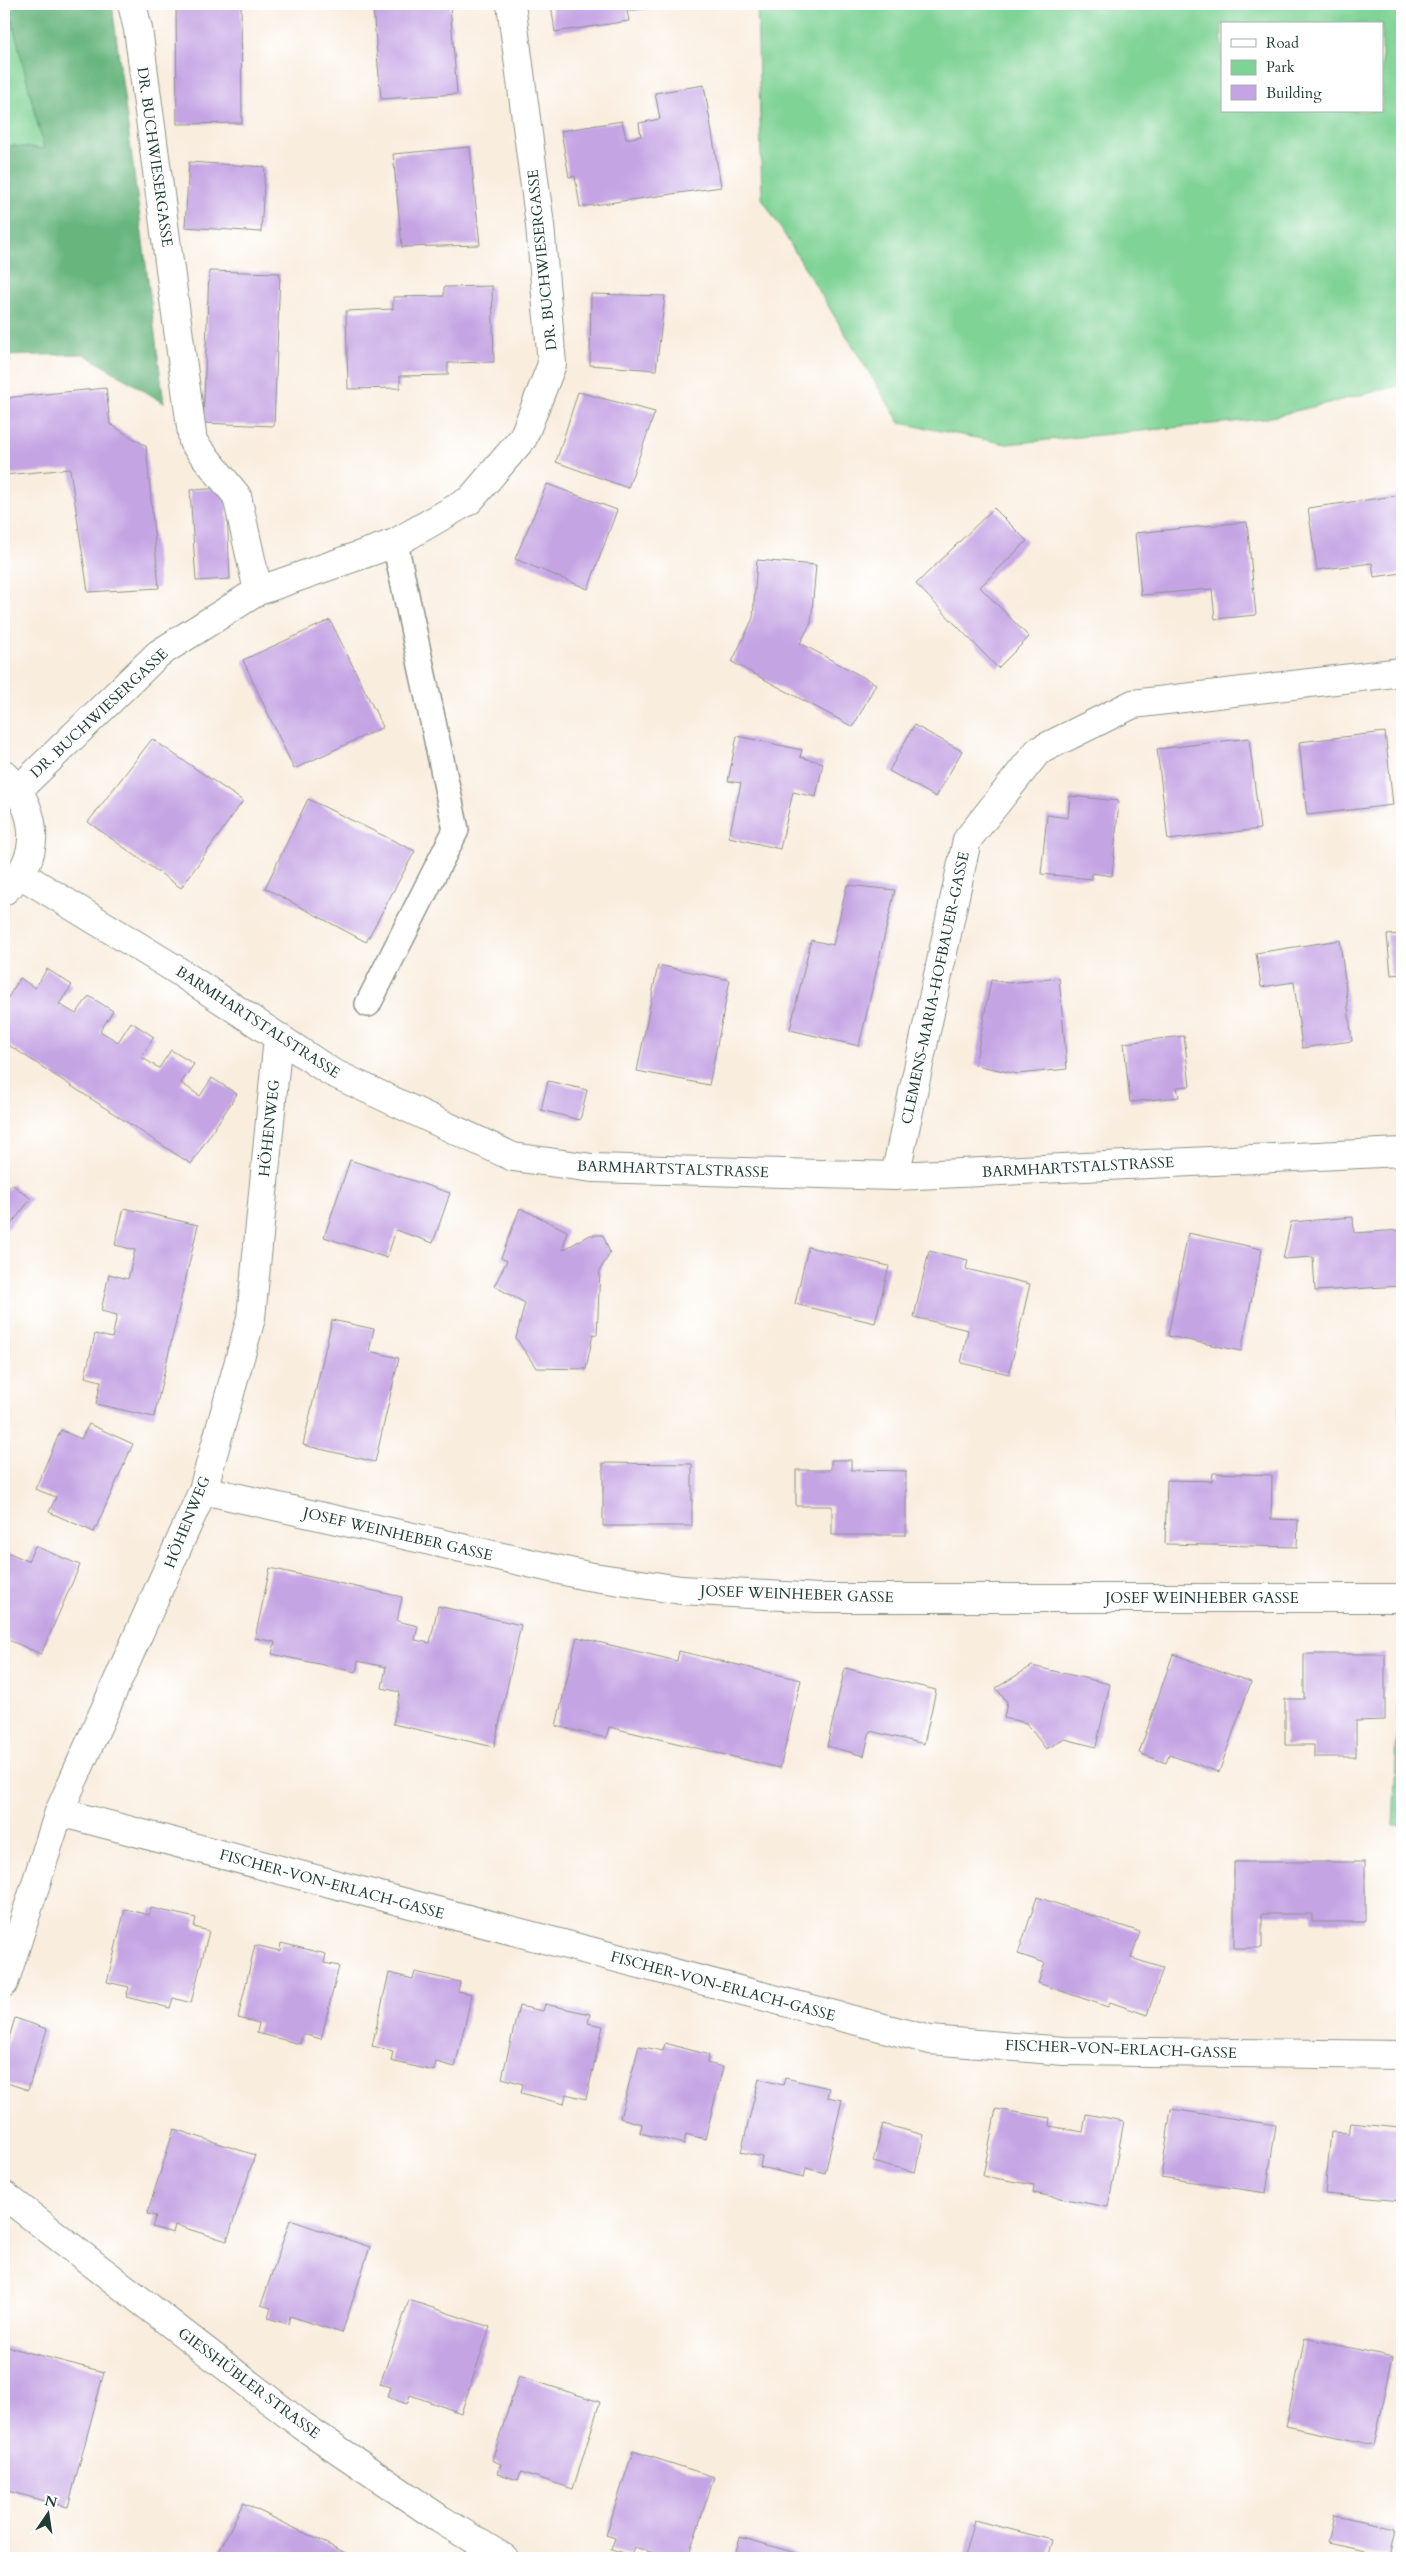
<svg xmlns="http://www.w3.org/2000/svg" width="1406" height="2562" viewBox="0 0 1406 2562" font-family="Cardo,serif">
  <rect width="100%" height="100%" fill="#fff"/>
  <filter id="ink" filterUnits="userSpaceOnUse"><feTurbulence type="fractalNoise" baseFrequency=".02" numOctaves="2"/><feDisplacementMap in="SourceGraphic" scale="10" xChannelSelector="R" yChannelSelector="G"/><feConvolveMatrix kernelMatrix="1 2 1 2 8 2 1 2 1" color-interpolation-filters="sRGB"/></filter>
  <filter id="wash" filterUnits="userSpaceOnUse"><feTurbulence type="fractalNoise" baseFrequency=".0096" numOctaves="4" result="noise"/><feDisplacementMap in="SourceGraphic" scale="20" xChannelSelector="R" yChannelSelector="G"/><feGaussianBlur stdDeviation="1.12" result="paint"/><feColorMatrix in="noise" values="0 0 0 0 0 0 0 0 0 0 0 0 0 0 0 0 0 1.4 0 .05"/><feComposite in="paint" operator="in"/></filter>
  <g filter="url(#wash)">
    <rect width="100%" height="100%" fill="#f9edde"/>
    <!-- green -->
    <path fill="#7fd395" stroke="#4f8864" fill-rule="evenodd" d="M4,4H8L44,149L4,145Z
      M757,4H1402V385L1263,419L1007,444L900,423L762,198ZM1222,24H1382V111H1222Z
      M1402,1630V1826H1393Z"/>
    <!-- forest -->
    <path fill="#67b57e" stroke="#437959" d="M8,4H112L164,403L84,354L4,356V145L44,149Z"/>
    <g id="blocks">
      <!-- building -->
      <path fill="#c5a4e4" d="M176,4H241L242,123L177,124Z
        M404,4H450L457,94L381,99L373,8Z
        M551,4H673V5L627,11L629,21L555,32Z
        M704,85L721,187L580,207L575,176L569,177L561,131L622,121L626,139L641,136L639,123L660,119L655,93Z
        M470,147L480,245L402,247L393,154Z
        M189,162L265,167L261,232L185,227Z
        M209,271L280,273L274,426L203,423Z
        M492,286L494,362L448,363V375L400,376V388L348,389L346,311L393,309V297L444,296V287Z
        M591,294L665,296L656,370L590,365Z
        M106,388L110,424L146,446L159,588L88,592L70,469L4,475V398Z
        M578,392L655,412L628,488L556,462Z
        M547,484L617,510L588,589L515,559Z
        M226,488L230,579L196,581L190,490Z
        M1402,495V573L1374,577L1372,563L1317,570L1308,508Z
        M994,508L1027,541L980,587L1029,637L998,668L916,584Z
        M1247,522L1256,615L1215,619L1212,589L1141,595L1135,533Z
        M757,560L816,565L811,623L800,643L876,684L853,727L732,662L753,618Z
        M330,620L383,727L294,769L243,660Z
        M914,725L962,751L936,797L889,771Z
        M1385,732L1393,805L1307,815L1299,742Z
        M737,736L802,750L800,757L823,763L816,797L793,792L780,849L729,837L741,783L728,781Z
        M1249,738L1260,829L1168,840L1157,749Z
        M152,739L243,801L181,888L88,822Z
        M1070,796L1119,801L1112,876L1092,873V879L1041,874L1047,815L1068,818Z
        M308,799L415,851L366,942L265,888Z
        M847,885L895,890L859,1046L790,1030L811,940L833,945Z
        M1402,934V974L1391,975L1387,935Z
        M1340,940L1352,1041L1302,1048L1294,982L1261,987L1256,953Z
        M658,965L730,980L709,1085L637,1071Z
        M47,969L72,985L59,1004L76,1014L89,996L113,1011L100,1031L118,1042L131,1022L154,1037L141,1057L159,1068L171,1050L194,1064L181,1083L200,1096L212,1078L237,1094L191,1164L4,1042V1004L20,978L35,988Z
        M1059,978L1067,1069L1018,1074L975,1065L991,980L1009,983Z
        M1184,1036L1190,1086L1177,1087L1179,1097L1130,1102L1124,1043Z
        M548,1081L587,1090L580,1120L541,1110Z
        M350,1160L450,1193L433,1243L396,1230L387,1258L324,1237Z
        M12,1184L31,1199L4,1233V1194Z
        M124,1208L198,1225L154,1417L96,1404L101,1381L85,1377L95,1334L112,1338L117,1315L101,1311L109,1274L128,1279L135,1250L115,1245Z
        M520,1208L567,1231L563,1250L590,1235H603L610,1253L600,1270L597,1335L593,1334L586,1369L536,1368L516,1338L525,1303L494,1286L507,1261L501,1258Z
        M1353,1217L1354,1233L1402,1230V1286L1315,1291L1313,1257L1283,1259L1291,1222Z
        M1188,1233L1262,1249L1241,1351L1168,1336Z
        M808,1247L889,1266L875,1323L795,1304Z
        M929,1251L968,1260L966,1269L1030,1284L1009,1374L961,1363L968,1330L914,1317Z
        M332,1320L374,1329L369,1351L399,1358L375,1462L303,1445Z
        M1399,1402H1402V1433H1399Z
        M89,1424L133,1444L94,1532L49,1512L56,1497L35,1489L61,1430L81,1439Z
        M831,1460H851V1470L906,1471V1535H832V1506H796V1470H831Z
        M603,1463L692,1464V1526H603Z
        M1213,1473L1272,1475L1271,1519L1298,1520L1297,1547L1165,1544L1167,1480L1212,1481Z
        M35,1546L80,1565L41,1654L4,1638V1560L7,1552L28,1561Z
        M270,1568L402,1597L397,1621L418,1626L415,1640L430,1643L438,1606L521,1625L494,1747L393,1724L400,1692L382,1688L386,1667L358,1661L356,1672L272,1654L275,1642L255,1638Z
        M577,1637L677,1661L679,1651L801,1680L780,1768L609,1727L606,1738L556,1726Z
        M1173,1654L1251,1682L1219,1772L1169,1755L1166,1763L1139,1753Z
        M1304,1654H1385V1720L1356,1721V1757H1314V1745H1285V1699H1304Z
        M1032,1666L1110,1684L1096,1747L1065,1739L1046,1749L1026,1723L1004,1718L1007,1702L996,1688Z
        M845,1668L936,1690L924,1744L870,1731L864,1756L827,1746Z
        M1234,1862H1365V1922H1312V1914H1262V1948H1234Z
        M1037,1897L1140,1932L1131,1958L1163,1968L1147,2015L1110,2002L1108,2007L1038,1983L1045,1963L1018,1954Z
        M151,1908L196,1918L194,1927L209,1931L191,2003L173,1998L170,2008L126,1997L129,1987L107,1982L125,1909L149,1915Z
        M281,1943L326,1954L324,1963L339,1966L321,2039L303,2034L300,2044L257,2033L259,2023L238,2018L255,1945L280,1951Z
        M415,1972L460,1982L458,1991L472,1994L455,2067L436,2062L434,2071L391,2061L393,2051L372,2046L389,1973L413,1979Z
        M545,2004L590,2014L588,2023L603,2026L586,2099L566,2094L564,2104L521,2093L523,2084L502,2078L519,2006L543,2011Z
        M15,2018L47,2029L28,2090L4,2082V2055Z
        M665,2043L709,2055L707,2063L723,2067L705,2139L686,2134L684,2144L640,2133L642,2124L620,2118L639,2046L663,2051Z
        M785,2078L829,2088L827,2097L842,2100L825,2173L806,2168L804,2177L760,2167L762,2157L741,2152L759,2079L783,2085Z
        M996,2109L1050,2118L1049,2126L1083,2132L1086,2114L1124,2121L1108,2207L1033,2193L1034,2185L983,2176Z
        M1171,2109L1276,2125L1266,2193L1161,2177Z
        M1351,2123L1399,2128L1398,2138L1402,2139V2201L1325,2194L1331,2132L1349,2133Z
        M883,2124L924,2135L915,2172L873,2162Z
        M174,2129L255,2155L227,2241L175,2225L173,2233L152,2227L156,2216L147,2214Z
        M290,2220L370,2247L342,2333L290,2316L288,2324L268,2318L271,2308L261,2305Z
        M409,2300L490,2327L461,2413L410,2395L407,2404L387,2397L390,2387L380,2384Z
        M1305,2338L1393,2357L1374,2445L1286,2426Z
        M4,2346L104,2372L68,2507L4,2490Z
        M519,2376L600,2402L573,2489L521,2472L518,2480L498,2474L501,2464L492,2460Z
        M633,2451L714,2477L688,2558H670L634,2547L631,2555L611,2549L615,2538L606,2535Z
        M243,2503L356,2558H216Z
        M1334,2515L1396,2528L1390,2556L1328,2543Z
        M974,2520L1052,2540L1047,2558H964Z
        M740,2537L799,2554L798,2558H734Z"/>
    </g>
  </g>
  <g filter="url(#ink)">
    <use href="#blocks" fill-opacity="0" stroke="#8c9589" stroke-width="1"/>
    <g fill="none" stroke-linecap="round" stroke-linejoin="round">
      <!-- service casing -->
      <g stroke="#8c9589" stroke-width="28">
        <path id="service" d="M368,1004L456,830L395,543"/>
      </g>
      <!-- minor casing -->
      <g stroke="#8c9589" stroke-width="30">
        <path id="minor" d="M132,4L138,29L193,442L237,496L258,591
          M4,774C38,809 45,857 4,891
          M19,789L158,654L258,591L395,543L470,500L523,438L552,364L540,225L511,4
          M20,874L172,967L331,1072L513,1157L592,1168L895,1176L1402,1152
          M895,1176L967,840L1038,751L1133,704L1402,672
          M203,1490L587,1576L681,1590L818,1598H1402
          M59,1812L930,2040L1064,2051L1402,2055
          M4,1983L59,1812L203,1490L251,1318L278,1037"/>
      </g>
      <!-- secondary casing -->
      <g stroke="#8c9589" stroke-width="30">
        <path id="secondary" d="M4,2195L303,2426L440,2519L504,2558"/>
      </g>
      <!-- service -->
      <use href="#service" stroke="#fff" stroke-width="25"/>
      <!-- minor -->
      <use href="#minor" stroke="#fff" stroke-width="28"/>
      <!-- secondary -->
      <use href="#secondary" stroke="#fff" stroke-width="28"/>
    </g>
  </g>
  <g text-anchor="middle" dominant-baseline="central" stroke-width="4" stroke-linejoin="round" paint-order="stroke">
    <!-- street labels -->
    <g font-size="15" fill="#1f3d34" stroke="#fff">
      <text transform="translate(155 157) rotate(82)">DR. BUCHWIESERGASSE</text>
      <text transform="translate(542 260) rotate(-96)">DR. BUCHWIESERGASSE</text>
      <text transform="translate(99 713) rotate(-43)">DR. BUCHWIESERGASSE</text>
      <text transform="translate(935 988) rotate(-78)">CLEMENS-MARIA-HOFBAUER-GASSE</text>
      <text transform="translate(258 1022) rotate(33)">BARMHARTSTALSTRASSE</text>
      <text transform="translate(269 1128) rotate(-84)">HÖHENWEG</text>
      <text transform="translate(1078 1167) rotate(-3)">BARMHARTSTALSTRASSE</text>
      <text transform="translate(673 1169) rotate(2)">BARMHARTSTALSTRASSE</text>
      <text transform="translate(187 1522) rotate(-68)">HÖHENWEG</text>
      <text transform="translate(398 1534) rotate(13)">JOSEF WEINHEBER GASSE</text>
      <text transform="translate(797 1594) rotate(2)">JOSEF WEINHEBER GASSE</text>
      <text x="1202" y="1598">JOSEF WEINHEBER GASSE</text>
      <text transform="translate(332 1884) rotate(15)">FISCHER-VON-ERLACH-GASSE</text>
      <text transform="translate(723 1986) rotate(15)">FISCHER-VON-ERLACH-GASSE</text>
      <text transform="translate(1121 2049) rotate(2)">FISCHER-VON-ERLACH-GASSE</text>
      <text transform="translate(249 2383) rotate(37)">GIESSHÜBLER STRASSE</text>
    </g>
  </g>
  <!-- margin -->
  <rect width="1406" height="2562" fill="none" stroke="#fff" stroke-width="20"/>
  <!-- legend -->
  <rect x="1221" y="22" width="162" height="90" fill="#ffffff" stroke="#a5b1ae"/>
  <rect x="1231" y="39" width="25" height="8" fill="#ffffff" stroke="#a5b1ae"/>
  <text x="1266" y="48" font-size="15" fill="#1f3d34">Road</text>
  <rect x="1231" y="60" width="25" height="15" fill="#7fd395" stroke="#a5b1ae"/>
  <text x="1266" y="72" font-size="15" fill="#1f3d34">Park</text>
  <rect x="1231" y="85" width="25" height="15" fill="#c5a4e4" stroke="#a5b1ae"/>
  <text x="1266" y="98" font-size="15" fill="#1f3d34">Building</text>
  <!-- north arrow -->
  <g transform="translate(48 2514) rotate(13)" stroke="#ffffff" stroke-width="4" paint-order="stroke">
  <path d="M0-4L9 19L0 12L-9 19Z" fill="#1f3d34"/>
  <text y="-8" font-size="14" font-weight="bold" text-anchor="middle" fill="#1f3d34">N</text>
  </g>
</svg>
